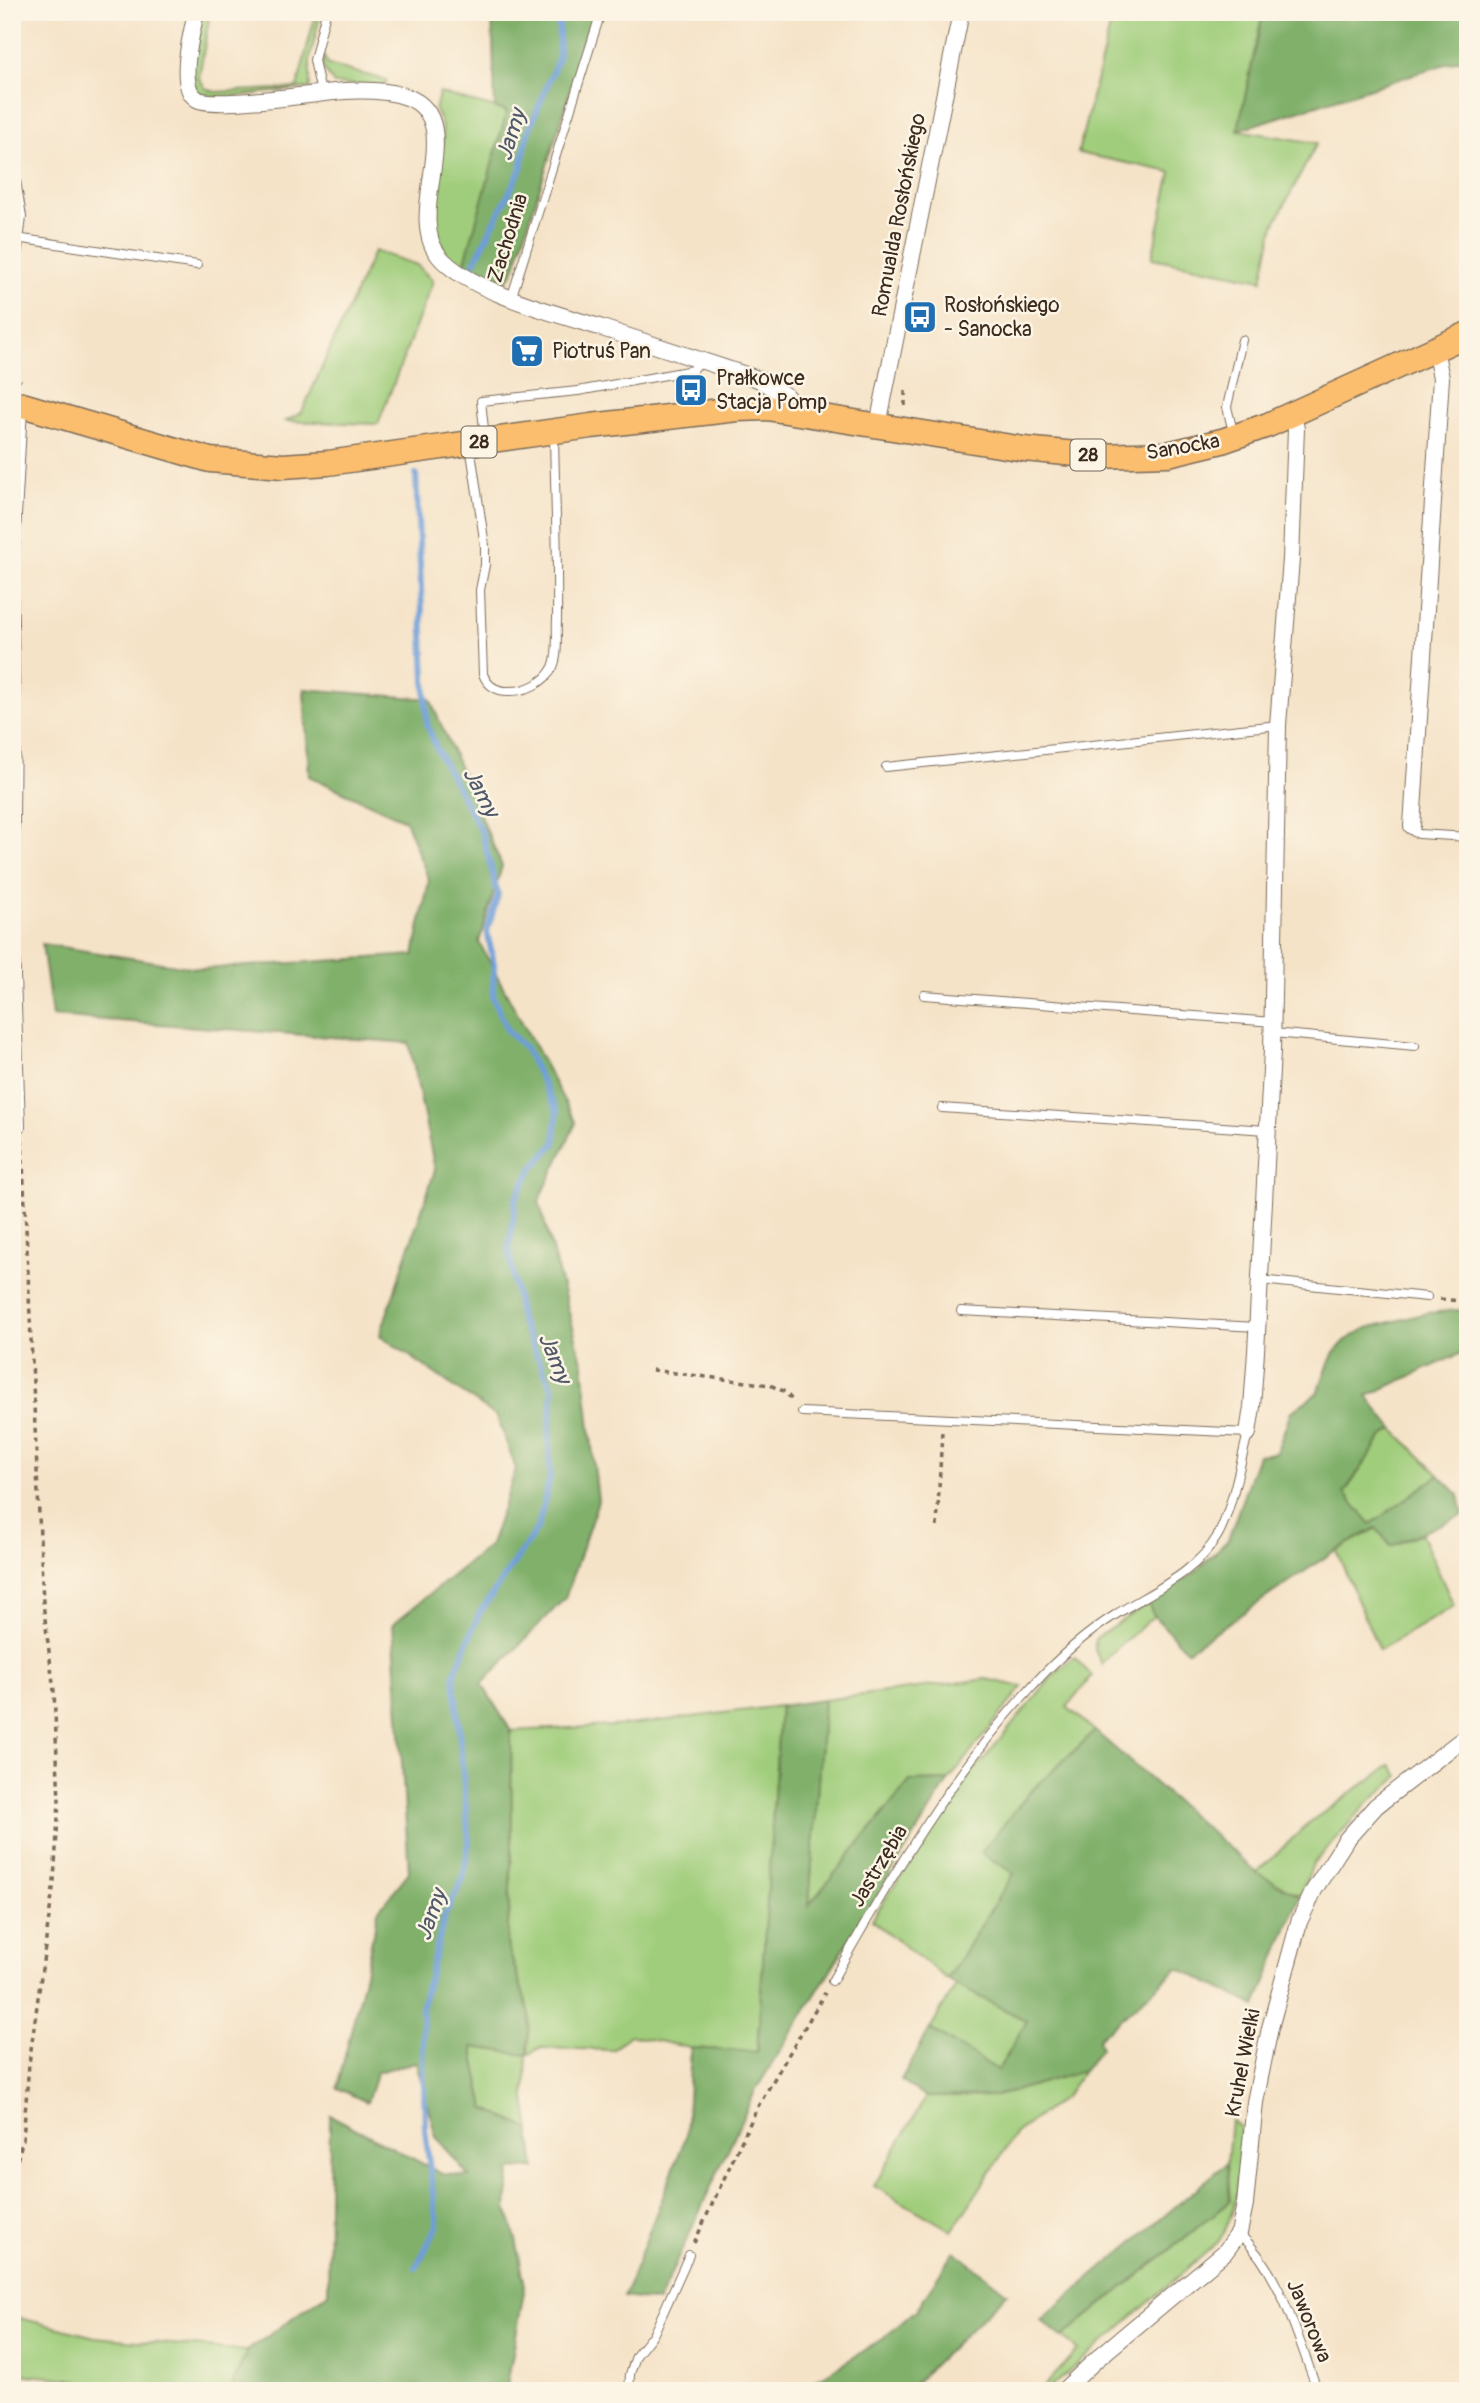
<svg xmlns="http://www.w3.org/2000/svg" width="1480" height="2403" viewBox="0 0 1480 2403" font-family="Pangolin,sans-serif">
  <rect width="100%" height="100%" fill="#fcf5e5"/>
  <filter id="ink" filterUnits="userSpaceOnUse"><feTurbulence type="fractalNoise" baseFrequency=".0143" numOctaves="2"/><feDisplacementMap in="SourceGraphic" scale="14" xChannelSelector="R" yChannelSelector="G"/><feConvolveMatrix kernelMatrix="1 2 1 2 8 2 1 2 1" color-interpolation-filters="sRGB"/></filter>
  <filter id="wash" filterUnits="userSpaceOnUse"><feTurbulence type="fractalNoise" baseFrequency=".00686" numOctaves="4" result="noise"/><feDisplacementMap in="SourceGraphic" scale="28" xChannelSelector="R" yChannelSelector="G"/><feGaussianBlur stdDeviation="1.57" result="paint"/><feColorMatrix in="noise" values="0 0 0 0 0 0 0 0 0 0 0 0 0 0 0 0 0 1.4 0 .05"/><feComposite in="paint" operator="in"/></filter>
  <g filter="url(#wash)">
    <rect width="100%" height="100%" fill="#f5e3c8"/>
    <!-- green -->
    <path fill="#a0cd7b" stroke="#6e7c4c" stroke-width="2" d="M203,12H210L199,78L205,88L215,92L297,88L316,12L320,16L310,59V88L217,98L200,93L195,88L193,71Z
      M1095,12H1304L1262,17L1238,130L1317,143L1274,225L1262,280L1152,258L1171,172L1078,153L1113,14Z
      M323,54L328,65L386,80L385,86L334,84L323,68Z
      M439,93L507,111L465,265L507,280L498,286C434,264 427,230 439,168C443,147 447,129 435,111Z
      M374,251L417,265L433,281L378,424L286,421L302,412Z
      M1393,1429L1439,1475L1370,1525L1344,1494L1383,1436Z
      M1377,1528L1391,1546L1421,1533L1454,1606L1379,1650L1336,1550Z
      M1148,1603L1154,1616L1116,1649L1102,1665L1095,1650V1639Z
      M1074,1657L1092,1676L1067,1707L1095,1731L1028,1794L982,1853L1014,1873L947,1979L871,1920L968,1778L1055,1673Z
      M986,1679L1022,1687L949,1780L910,1781L809,1906L824,1700Z
      M780,1706L757,2052L691,2048L629,2035L613,2050L539,2048L527,2056L525,2099L530,2130L485,2108L472,2046L527,2055L530,2014L507,1944L512,1850L511,1731L628,1725Z
      M1391,1765L1399,1776L1365,1806L1313,1864L1300,1896L1256,1873L1310,1822Z
      M956,1985L1028,2021L998,2071L930,2029Z
      M1083,2071L1066,2096L1016,2133L952,2231L874,2186L926,2097L996,2096Z
      M1231,2120L1241,2128C1238,2166 1241,2210 1218,2242L1047,2391H1040L1078,2350L1062,2337L1230,2201L1227,2163Z
      M12,2316L95,2337L247,2351L230,2391H77L78,2380L20,2374L18,2391H12Z"/>
    <!-- forest -->
    <path fill="#80b06b" stroke="#5e6d44" stroke-width="2" d="M492,12H595L513,273L507,280L464,265L507,111L495,108Z
      M1304,12H1468V57L1238,130L1262,17Z
      M304,689L430,699L502,866L479,942L576,1123L539,1201L583,1365L598,1501L565,1598L482,1684L511,1731L512,1850L507,1944L530,2014L528,2055L472,2047L485,2108L530,2130L535,2168L510,2170L507,2208L516,2239L525,2286L506,2391H462L411,2386L410,2391H230L247,2351L328,2293L330,2115L442,2174L469,2176L436,2137L416,2062L377,2072L367,2102L337,2088L363,1982L378,1911L409,1872L393,1624L490,1545L516,1469L497,1417L380,1335L435,1170L409,1043L52,1016L42,944L201,969L414,955L429,880L405,820L309,776Z
      M1458,1310L1468,1312V1350L1367,1396L1393,1429L1383,1436L1344,1493L1371,1524L1439,1475L1459,1495L1463,1515L1391,1546L1376,1528L1336,1550L1187,1651L1154,1616L1148,1603L1195,1572L1228,1540L1258,1455L1276,1453L1291,1412L1317,1393L1333,1354L1345,1341L1367,1328L1428,1313Z
      M824,1700L809,1905L910,1781L949,1780L755,2091L658,2302L624,2297L686,2136L691,2048L757,2052L780,1706Z
      M1095,1731L1256,1872L1300,1896L1256,2006L1178,1968L1098,2039L1101,2048L1083,2071L996,2096L926,2097L901,2080L930,2029L998,2070L1027,2021L956,1985L947,1979L1014,1873L981,1853L1028,1794Z
      M1227,2163L1230,2201L1062,2337L1041,2320Z
      M954,2251L1007,2293L907,2391H799L883,2339L917,2309Z"/>
    <g fill="none" stroke-linecap="round" stroke-linejoin="round">
      <!-- stream -->
      <path stroke="#6e9ed8" stroke-width="6" d="M474,263L521,169L528,133L559,56V25L564,12
        M416,474L427,724L438,752L482,833L498,895L487,931L494,964L493,997L507,1030L525,1048L557,1111L555,1143L532,1169L516,1198L509,1249L520,1319L553,1390L549,1437L550,1477L538,1527L479,1614L454,1675L469,1842L463,1879L445,1915L422,2004L425,2129L437,2226L416,2268"/>
    </g>
  </g>
  <g filter="url(#ink)">
    <g fill="none" stroke-linecap="round" stroke-linejoin="round">
      <!-- lane casing -->
      <g stroke="#7c6b5a" stroke-width="10">
        <path id="lane" d="M321,93L314,60L326,12
          M16,238L197,265
          M511,299L601,12
          M1233,432L1227,407L1242,340
          M485,438L481,401L578,391L693,370L700,360
          M470,445L485,546V565L480,590L483,674C487,685 496,691 508,691C525,692 545,683 553,667C559,654 556,633 557,619C558,557 555,496 554,434
          M886,767L1278,725
          M1412,826L1414,832L1419,834L1468,837
          M924,995L1273,1022
          M1273,1033L1415,1046
          M942,1108L1267,1130
          M21,1127L14,914L16,716L13,587L23,408
          M1260,1280L1427,1297
          M961,1311L1257,1327
          M802,1412L1248,1433C1241,1460 1231,1512 1218,1535C1196,1574 1150,1592 1115,1615C1085,1634 1058,1658 1034,1684C952,1773 891,1877 832,1981
          M1239,2233C1283,2276 1296,2335 1318,2391
          M629,2391L630,2374L636,2356L654,2333L689,2255"/>
      </g>
      <!-- street casing -->
      <g stroke="#7c6b5a" stroke-width="18">
        <path id="street" d="M196,12C192,32 181,72 190,91C191,94 194,97 197,99C213,109 319,93 344,91C364,90 388,90 407,97C469,120 403,213 439,256C468,291 557,314 602,328C654,345 706,362 758,379L786,396L798,413
          M12,181L18,217L12,263
          M878,425L961,12
          M1412,826L1441,378L1435,349
          M1248,1433L1252,1407L1256,1352L1272,1051L1278,725L1291,559L1296,429L1293,414
          M1063,2391L1098,2358L1225,2252L1239,2233L1245,2204L1255,2102L1270,2028L1299,1922L1314,1890L1346,1840L1376,1806L1468,1735"/>
      </g>
      <!-- primary casing -->
      <g stroke="#7c6b5a" stroke-width="27">
        <path id="primary" d="M12,402L210,460L283,466L328,463L591,426L737,409L767,408L1024,449L1097,456L1168,454L1222,441L1268,425L1468,334"/>
      </g>
      <!-- path -->
      <path stroke="#7c6b5a" stroke-width="3.5" stroke-dasharray="5 5" stroke-linecap="butt" d="M830,12L858,18L859,12
        M12,375L21,381
        M905,391V407
        M1440,1299L1468,1302
        M652,1370L770,1385L785,1392L794,1402
        M937,1527L942,1431
        M12,2179L23,2139L29,2064L54,1881L59,1801L54,1691L43,1603L22,1140
        M694,2243L757,2108L825,1993"/>
      <!-- lane -->
      <use href="#lane" stroke="#fff" stroke-width="8"/>
      <!-- street -->
      <use href="#street" stroke="#fff" stroke-width="16"/>
      <!-- primary -->
      <use href="#primary" stroke="#fbbe6e" stroke-width="24"/>
    </g>
  </g>
  <!-- icons -->
  <defs>
    <g id="bus-square" transform="scale(1.75)"><rect x="-9" y="-9" width="18" height="18" rx="4" fill="#1f6fb2" stroke="#fcf5e5"/><path d="M-5-6H5V4H4V6H2V4H-2V6H-4V4H-5ZM-3.5-4V0h7V-4ZM-3.5 1.2v1.5H-2V1.2ZM2 1.2v1.5H3.5V1.2Z" fill="#fff"/></g>
    <g id="supermarket-square" transform="scale(1.75)"><rect x="-9" y="-9" width="18" height="18" rx="4" fill="#1f6fb2" stroke="#fcf5e5"/><path d="M-6-5.5h2.5l.6 2H6L4.5 2H-2.5L-4.4-4H-6ZM-1.5 3.2a1.3 1.3 0 1 0 .1 0ZM3 3.2a1.3 1.3 0 1 0 .1 0Z" fill="#fff"/></g>
  </defs>
  <g fill-rule="evenodd">
    <use href="#bus-square" x="920" y="317"/>
    <use href="#supermarket-square" x="527" y="351"/>
    <use href="#bus-square" x="691" y="390"/>
  </g>
  <g text-anchor="middle" dominant-baseline="central" stroke-width="5" stroke-linejoin="round" paint-order="stroke">
    <!-- shield labels -->
    <g fill="#fcf5e5" stroke="#75675a" stroke-width="2">
      <rect x="461.5" y="426.5" width="35" height="31" rx="5"/>
      <rect x="1070.5" y="439.5" width="35" height="31" rx="5"/>
    </g>
    <g font-size="19" font-weight="bold" fill="#3b2a1e">
      <text x="479" y="442">28</text>
      <text x="1088" y="455">28</text>
    </g>
    <!-- street labels -->
    <g font-size="21" fill="#3b2a1e" stroke="#fcf5e5">
      <text transform="translate(899 215) rotate(-79)">Romualda Rosłońskiego</text>
      <text transform="translate(508 238) rotate(-73)">Zachodnia</text>
      <text transform="translate(1183 447) rotate(-10)">Sanocka</text>
      <text transform="translate(879 1866) rotate(-59)">Jastrzębia</text>
      <text transform="translate(1243 2063) rotate(-79)">Kruhel Wielki</text>
      <text transform="translate(1309 2321) rotate(68)">Jaworowa</text>
    </g>
    <!-- poi labels -->
    <g font-size="21" fill="#3b2a1e" stroke="#fcf5e5" text-anchor="start">
      <text x="944" y="305">Rosłońskiego<tspan x="944" dy="24">- Sanocka</tspan></text>
      <text x="552" y="351">Piotruś Pan</text>
      <text x="716" y="378">Prałkowce<tspan x="716" dy="24">Stacja Pomp</tspan></text>
    </g>
    <!-- water labels -->
    <g font-size="23" font-style="italic" fill="#4f5868" stroke="#fcf5e5">
      <text transform="translate(511 135) rotate(-73)">Jamy</text>
      <text transform="translate(481 792) rotate(63)">Jamy</text>
      <text transform="translate(555 1358) rotate(68)">Jamy</text>
      <text transform="translate(431 1915) rotate(-70)">Jamy</text>
    </g>
  </g>
  <!-- margin -->
  <rect width="1480" height="2403" fill="none" stroke="#fcf5e5" stroke-width="42"/>
</svg>
